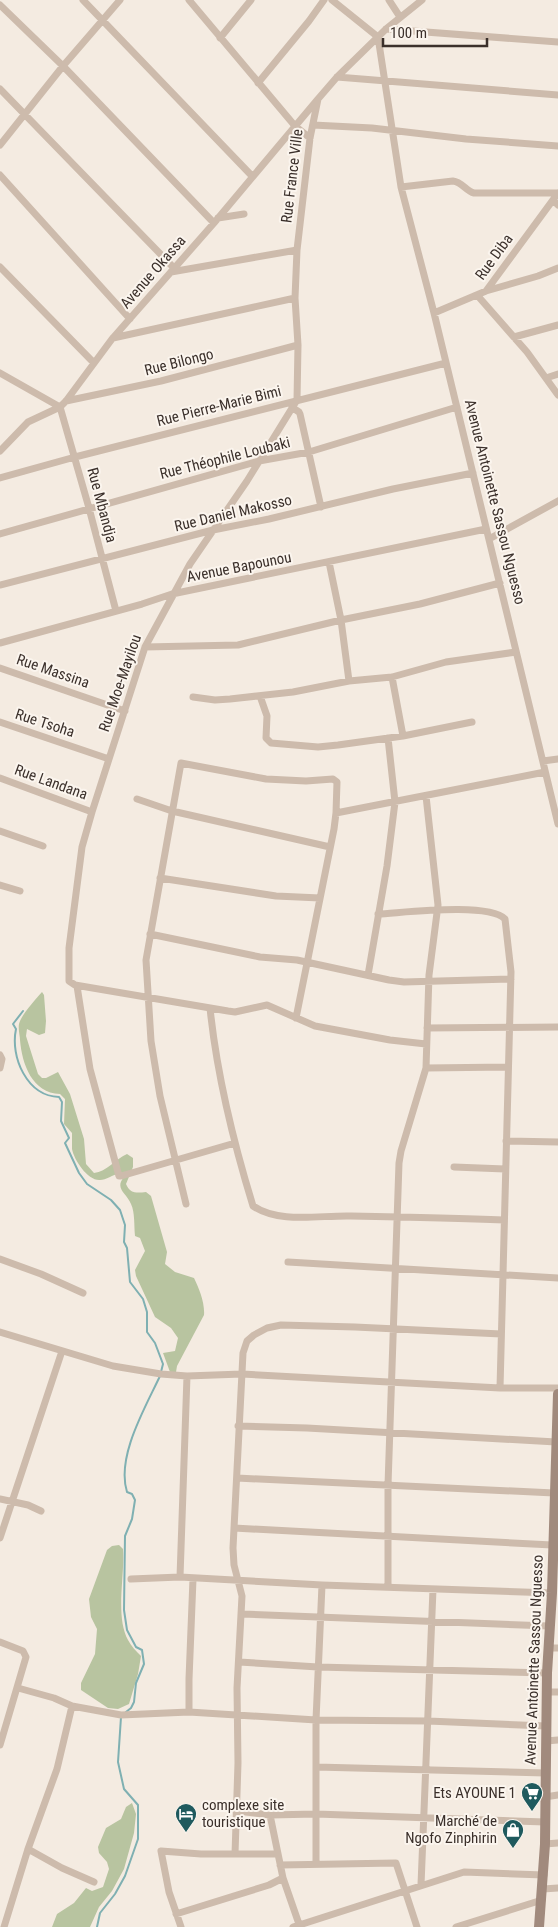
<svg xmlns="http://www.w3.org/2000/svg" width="558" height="1927" viewBox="0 0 558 1927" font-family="'Roboto Condensed',sans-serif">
  <rect width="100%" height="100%" fill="#f4ebe1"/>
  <!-- green -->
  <path fill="#b8c4a0" d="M42,992L44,995L46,1021L45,1033L39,1035L27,1029L26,1036L38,1074L42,1078H46L58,1072L70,1094L84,1139L86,1164L94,1173C107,1172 115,1159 127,1154L133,1158V1167L126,1184C130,1194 137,1193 146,1192L151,1196L167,1252L165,1264L175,1272L194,1278C199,1288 205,1303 204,1315L177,1366L176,1372H170L163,1353L175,1351L178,1338L171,1328L155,1317L136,1276L135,1270L145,1251L140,1238L135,1236C134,1226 135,1212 131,1204C127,1193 114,1189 124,1177L119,1173C113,1175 106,1180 100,1180C88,1181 74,1160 72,1149C72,1144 72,1138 72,1133L64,1124L65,1099L60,1094C32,1093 22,1064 20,1040C20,1036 18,1029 19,1024C21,1015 35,1000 42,992Z
    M119,1545L123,1549C125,1576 115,1616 128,1640C131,1646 136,1651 141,1656L138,1674L129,1704L118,1709L108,1708L81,1690V1683L95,1654L97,1629L91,1617L89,1599L107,1550L112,1546Z
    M132,1803L136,1814L134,1833L124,1869L112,1891L99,1907L90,1927H52L57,1914L74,1903L86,1888L92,1891L103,1887L109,1869L107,1862L99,1853L98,1847L106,1828L121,1819L126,1807Z"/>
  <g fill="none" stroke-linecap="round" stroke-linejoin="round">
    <!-- stream -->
    <path stroke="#7fb0b2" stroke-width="2" d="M23,1011L13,1024L16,1029C10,1057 27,1096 59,1097L62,1102L61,1121L69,1138L65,1143L79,1173L87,1184L111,1200L120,1210L125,1225L124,1242L127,1248L130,1282L143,1299L147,1312V1332L155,1343L163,1364L161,1372
      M126,1712L131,1708L134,1702L136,1683L144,1664L142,1650L136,1647L127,1630L124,1610L125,1536L132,1519L135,1500L132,1494L127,1492C116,1457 145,1408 160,1376
      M97,1927L100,1913L115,1894L125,1876L138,1839V1805L124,1789L118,1762L121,1717"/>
    <!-- street -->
    <path stroke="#cdbbac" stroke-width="7" d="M83,0L252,176
      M189,0L295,126L310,138
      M332,0L378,37L401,187L434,313L558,824
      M389,0L400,17
      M422,0L386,29L337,77L318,99L310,138L297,250L295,298L298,345L297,400L247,481L190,564L145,647L92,812L82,847L69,948V981L75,985L228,1011L235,1012L267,1005L315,1026L390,1040L426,1044
      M0,5L63,66L214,223
      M386,29L558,42
      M220,38L251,0
      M337,77L558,95
      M258,83L309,21L324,0
      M0,89L174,268
      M313,125L372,128L466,139L558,146
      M0,145L63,66L120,0
      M0,175L130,319
      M401,187L453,181C462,182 466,191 474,193H558
      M553,200L558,205
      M218,218L244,214
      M0,267L94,363
      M171,272L297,250
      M486,291L558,193
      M477,295L527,352L558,395
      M434,313L486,291L538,276L558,268
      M514,337L558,325
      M113,338L295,298
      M0,373L60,407
      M546,378L558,374
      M66,401L161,381L298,345
      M60,407L89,508L116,611
      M293,408L299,412L300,414L321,507
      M0,451L28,422L60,407L66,401L112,339L214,223L318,99
      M0,478L75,457L446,363
      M0,534L259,461L309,452L457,407
      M489,539L558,501
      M329,562L341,620L349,681
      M0,585L213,530L269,519L393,489L473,473
      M0,643L142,604L172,594L486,529
      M145,647L238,645L341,620L420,604L500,583
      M0,668L125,711
      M392,677L403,736
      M260,696L267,716L266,738L271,743L318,747L338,745L403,736L472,722
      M193,697L215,700L230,699L293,692L349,681L392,677L446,662L516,652
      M0,722L109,759
      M543,761L558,759
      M0,778L92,812
      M137,799L172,811L330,847
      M336,813L545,772
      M0,831L43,846
      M160,878L276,896L320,898
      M0,885L20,891
      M378,914C402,913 488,902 505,919L511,972L500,1388
      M150,934L260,957L297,960L389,980L404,982L511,979
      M368,975L387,866L395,802L388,738
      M77,986L90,1069L119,1176H121L235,1143
      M210,1008C217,1076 233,1141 253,1206C279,1224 320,1215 351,1216C402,1217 453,1218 504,1220
      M427,1028L558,1027
      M0,1055L2,1059L0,1068
      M426,1068L508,1067
      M506,1141L558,1142
      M454,1167L505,1169
      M186,1204L160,1096L151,1041L146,960L181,763L266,779L306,781L333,779L337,782L336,813L334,829L296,1018
      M0,1259L41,1274L83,1293
      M288,1262L558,1278
      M0,1332L113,1366L161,1374L187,1376L242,1374L500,1388H558
      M238,1426L307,1428L556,1442
      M237,1478L554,1493
      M0,1499L28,1505L41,1511
      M234,1528L552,1545
      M0,1538L62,1351
      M180,1577L187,1376
      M131,1579L180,1577L322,1585L552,1593
      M388,1587V1485L399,1163L401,1151L426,1068L429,975L438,905L426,796
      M242,1614L549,1626
      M0,1642L23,1651L26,1657L0,1745
      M548,1648H558
      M239,1662L318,1667L547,1673
      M18,1688L54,1698L72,1706L121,1715L189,1712L316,1720L428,1721L546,1726
      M547,1692H558
      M189,1712V1679L193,1579
      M546,1741L558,1740
      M316,1767L545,1773
      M545,1797L558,1795
      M237,1811L270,1815L316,1814L545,1822
      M270,1815L283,1878L300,1927
      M545,1844L558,1843
      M28,1849L62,1868L94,1882
      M235,1854L238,1763L237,1688L242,1596L234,1565L233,1548L243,1353L247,1341L254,1335L267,1328L281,1325L355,1327L501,1334
      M316,1864V1720L322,1585
      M280,1865L396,1863L417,1927
      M421,1885L433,1589
      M543,1889L558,1888
      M176,1914L269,1885L283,1878
      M4,1927L28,1849L57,1769L72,1706
      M181,1927L169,1892L161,1851L201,1854H277
      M293,1927L464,1872L544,1875
      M456,1927L542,1900"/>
    <!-- secondary -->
    <path stroke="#a18a7d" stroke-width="10" d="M539,1927L545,1844L547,1673L552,1593L558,1394"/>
  </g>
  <!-- icons -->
  <defs>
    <g id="supermarket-pin" transform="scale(1.125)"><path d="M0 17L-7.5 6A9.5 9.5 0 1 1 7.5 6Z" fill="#1f5a5e" stroke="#fbf5ee"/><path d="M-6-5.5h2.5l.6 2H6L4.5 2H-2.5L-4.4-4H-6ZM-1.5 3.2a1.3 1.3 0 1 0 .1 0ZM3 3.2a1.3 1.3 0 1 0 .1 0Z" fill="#fff"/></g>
    <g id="hotel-pin" transform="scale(1.125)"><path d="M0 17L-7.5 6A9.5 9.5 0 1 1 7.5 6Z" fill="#1f5a5e" stroke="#fbf5ee"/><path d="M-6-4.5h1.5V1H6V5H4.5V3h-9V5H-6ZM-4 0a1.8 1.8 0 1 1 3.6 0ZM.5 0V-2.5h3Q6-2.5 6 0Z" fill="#fff"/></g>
    <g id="shop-pin" transform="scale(1.125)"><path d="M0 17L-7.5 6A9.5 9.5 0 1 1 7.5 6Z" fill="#1f5a5e" stroke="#fbf5ee"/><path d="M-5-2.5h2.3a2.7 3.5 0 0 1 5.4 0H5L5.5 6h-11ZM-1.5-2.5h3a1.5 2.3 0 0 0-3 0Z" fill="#fff"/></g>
  </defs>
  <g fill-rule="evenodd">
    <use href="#supermarket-pin" x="532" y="1793"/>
    <use href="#hotel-pin" x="186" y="1814"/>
    <use href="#shop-pin" x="513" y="1830"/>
  </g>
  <g text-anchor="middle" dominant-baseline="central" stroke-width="4" stroke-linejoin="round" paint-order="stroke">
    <!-- street labels -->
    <g font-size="15" fill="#3b302b" stroke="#fbf5ee">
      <text transform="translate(292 176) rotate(-83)">Rue France Ville</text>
      <text transform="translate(494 257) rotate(-54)">Rue Diba</text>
      <text transform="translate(153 272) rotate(-49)">Avenue Okassa</text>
      <text transform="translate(179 362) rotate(-14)">Rue Bilongo</text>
      <text transform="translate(219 406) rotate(-14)">Rue Pierre-Marie Bimi</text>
      <text transform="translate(225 458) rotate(-14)">Rue Théophile Loubaki</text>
      <text transform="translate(495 502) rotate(76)">Avenue Antoinette Sassou Nguesso</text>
      <text transform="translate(102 505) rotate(75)">Rue Mbandja</text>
      <text transform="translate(233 513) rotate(-13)">Rue Daniel Makosso</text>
      <text transform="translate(239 567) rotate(-11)">Avenue Bapounou</text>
      <text transform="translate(53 671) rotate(19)">Rue Massina</text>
      <text transform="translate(120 683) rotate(-71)">Rue Moe-Mayilou</text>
      <text transform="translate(45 723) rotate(18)">Rue Tsoha</text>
      <text transform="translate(51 782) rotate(20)">Rue Landana</text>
      <text transform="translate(534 1660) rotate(-88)">Avenue Antoinette Sassou Nguesso</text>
    </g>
    <!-- poi labels -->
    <g font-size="15" fill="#3b302b" stroke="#fbf5ee" text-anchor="end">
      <text x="516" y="1793">Ets AYOUNE 1</text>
      <text x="202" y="1805" text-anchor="start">complexe site<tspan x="202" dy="17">touristique</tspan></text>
      <text x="497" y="1821">Marché de<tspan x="497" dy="17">Ngofo Zinphirin</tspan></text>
    </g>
  </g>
  <!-- scale -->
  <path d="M383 38v8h104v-8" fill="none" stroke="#3b302b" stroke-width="2.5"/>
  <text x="390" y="38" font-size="15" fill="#3b302b" stroke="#fbf5ee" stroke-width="4" paint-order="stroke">100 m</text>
</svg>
